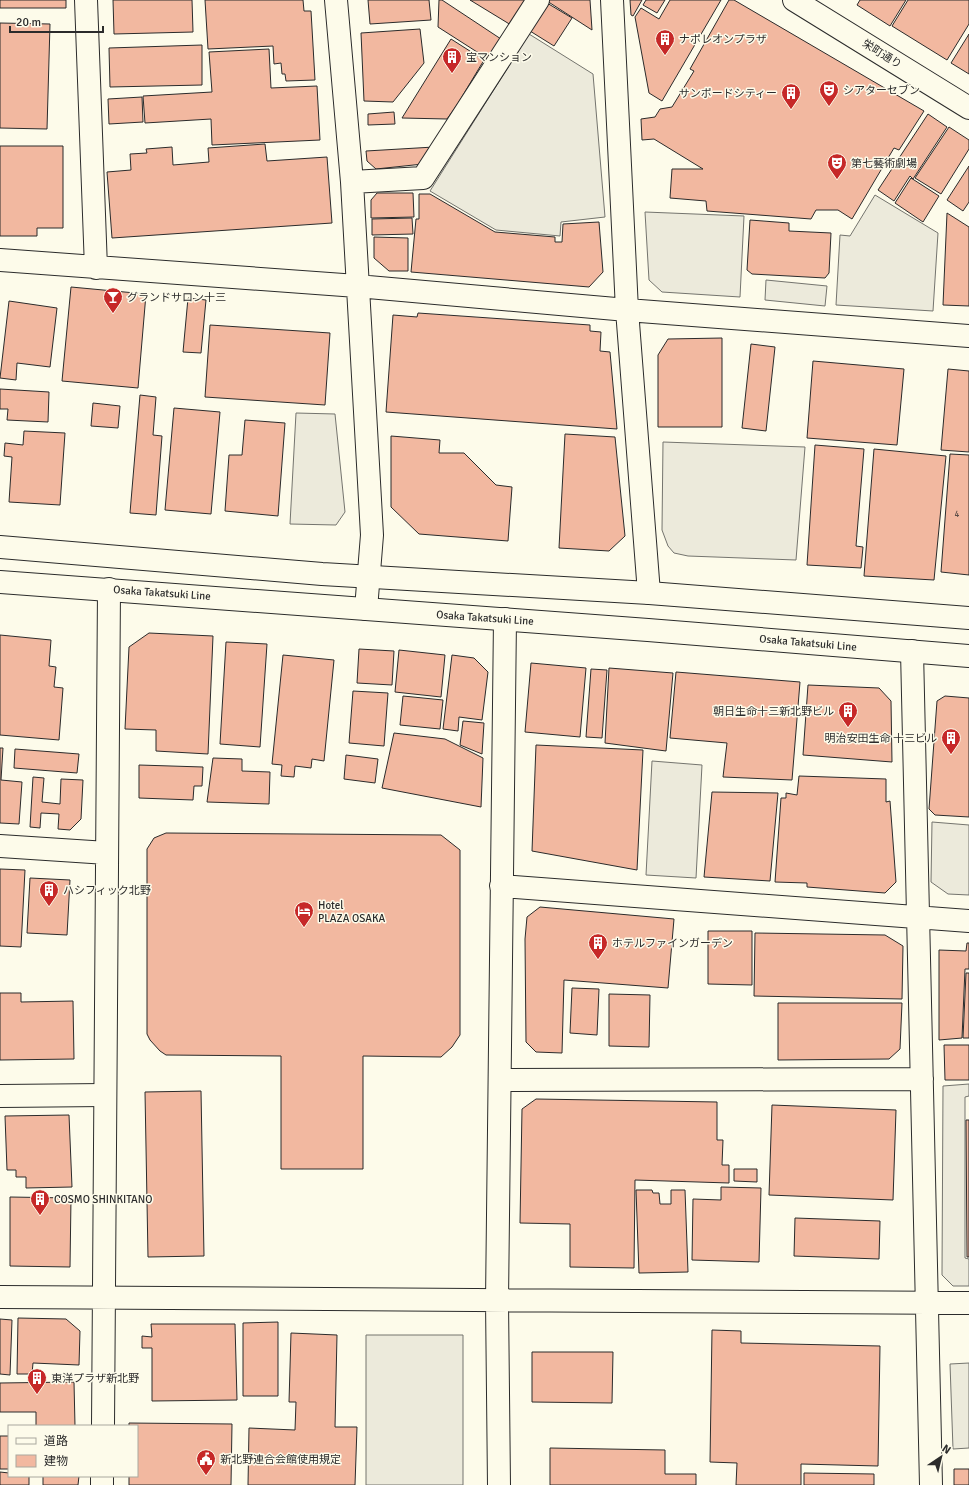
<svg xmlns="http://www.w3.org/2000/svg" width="969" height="1485" viewBox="0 0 969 1485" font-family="Signika,'Noto Sans JP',sans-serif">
  <rect width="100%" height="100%" fill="#fdfbea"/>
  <!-- parking -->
  <path fill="#eceadb" stroke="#74746e" d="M529,34L593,74L605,217L561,222L560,236L496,230L430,191Z
    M875,195L938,233L933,311L836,305L840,235L850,236Z
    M645,212L744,216L740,297L662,292L649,280Z
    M766,280L827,286L825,306L765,300Z
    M296,413L335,414L345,512L336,525L290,524Z
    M663,442L805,447L796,560L688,556L674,553L668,546L662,530Z
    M652,761L702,765L696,878L646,875Z
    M932,822L969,825V895L948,894L931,882Z
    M969,1084V1096L965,1097V1258L969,1259V1286H953L942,1275L943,1086Z
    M366,1335H463V1485H366Z
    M969,1363V1448L953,1449L950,1364Z"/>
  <!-- building -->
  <path fill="#f2b8a0" stroke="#2b2b2b" d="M0,0H66V8H0Z
    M113,0H192L193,32L114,34Z
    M205,0H303L304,11H311L315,80L286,81L285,74H282L281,63L274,64L273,46L208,49Z
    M368,0H429L431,20L370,24Z
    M439,0H442L501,39L488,59L438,27Z
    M470,0H526L511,25Z
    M548,0H590L592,30L547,1Z
    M630,0H642L633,16L631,15Z
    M646,0H665L657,13L643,5Z
    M670,0H721L662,101L649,93L635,17L641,8L659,19Z
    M729,0H734L924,111L899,150L894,148L852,219L838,210H816L811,219L707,211L706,201L670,198L672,169H703L654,139L642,140L641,119L655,117L660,109L672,107L694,71L690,69Z
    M860,0H906L890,26L857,5Z
    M908,0H969V24L947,60L892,26Z
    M547,3L572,18L554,46L530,31Z
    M0,23L50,24L47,129L0,128Z
    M420,29L424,63L393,102L364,101L361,33Z
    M969,34V74L951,63Z
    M451,39L484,60L457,105L447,119L402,118Z
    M202,45V85L110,87L109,48Z
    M269,49L271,88L317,86L320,140L212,145L211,119L145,123L143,96L212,92L209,52Z
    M142,97L143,122L109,124L108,99Z
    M394,112L395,124L368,125V114Z
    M928,114L947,127L913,179L910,176L894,201L878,190Z
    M949,127L969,140V149L941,194L915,178Z
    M265,144L267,161L327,157L332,223L112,238L107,172L131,170L130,154L147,153L146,149L172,147L173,165L209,162L208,148Z
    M0,146H63V228H37V236H0Z
    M434,147L423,164L376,169L367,161L366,151Z
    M969,166V202L963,211L947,200Z
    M911,178L939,196L923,222L895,203Z
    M377,193H413L414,217L371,218V200Z
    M419,194H430L495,232L555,237V242H562L563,224L599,222L603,272L589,287L411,272L416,219H419Z
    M947,213L969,227V306L943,305Z
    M412,218L413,234L372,235V219Z
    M750,220L789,223V231L831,233L829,273L825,278L752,274L747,270Z
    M374,237L408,238V271H389L374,258Z
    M71,287L146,294L138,388L62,381Z
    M188,298L206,300L201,353L183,352Z
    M9,301L57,308L50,367L17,363L16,380L0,378Z
    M418,313L590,325V331L601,332L600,351L610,352L617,429L386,412L393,315L417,317Z
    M210,325L330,333L325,405L205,397Z
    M722,338V427H658V355L668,339Z
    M751,344L775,347L766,431L742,428Z
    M813,361L904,369L897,445L807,438Z
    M948,369L969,371V452L941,450Z
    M0,389L49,392L48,422L7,420L8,409H0Z
    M140,395L156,397L153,435L162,436L156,515L130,513Z
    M93,403L120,406L118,428L91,426Z
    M174,408L220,412L211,514L165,510Z
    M245,420L285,423L278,516L225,511L229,455H242Z
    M24,431L65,433L60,505L9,502L12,457L4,456L5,443L23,445Z
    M565,434L615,437L625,536L609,551L559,548Z
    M391,436L440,440L439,453H464L496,485L512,487L508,541L419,534L391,507Z
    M815,445L864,449L856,546L863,547L861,568L807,565Z
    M874,449L946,456L934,580L864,576Z
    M950,454L969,455V575L941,572Z
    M149,633L213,636L208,754L156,751V730L125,729L129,647Z
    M0,635L51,640L49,666L56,667L54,687L63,688L59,740L0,735Z
    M226,642L267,644L260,747L220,744Z
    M359,649L394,651L392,685L357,683Z
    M399,650L445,655L441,697L395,692Z
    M283,655L334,660L324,761L312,759L311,768L295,766L294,777L281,776L282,765L272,764Z
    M452,655L474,658L488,672L482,720L459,717L458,731L443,729Z
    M531,663L586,668L580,737L525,732Z
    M609,668L673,673L666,751L605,743Z
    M591,669L607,670L602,738L586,737Z
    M676,672L800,682L792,780L723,777L727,743L670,738Z
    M808,685L879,688L891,701L892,762L803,755Z
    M353,691L388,693L384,746L349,743Z
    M403,696L443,700L440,729L400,725Z
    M945,696L969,698V817L935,815L929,809L937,701Z
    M463,721L484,723L482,754L460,745Z
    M394,733L445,739L483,758L481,807L382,788Z
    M536,745L643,750L637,870L532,851Z
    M0,748H3L1,780L22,782L19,824L0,823Z
    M15,749L79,754L77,773L14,768Z
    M346,755L378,759L375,783L344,779Z
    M213,758L242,759V771L270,772L269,804L207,802Z
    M139,765L203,767L202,786H194L193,800L139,798Z
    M799,776L886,779V802L890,801L896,882L885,893L807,887V883L775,882L781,798H786V793L797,795Z
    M33,777L44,778L42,802L60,804L61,779L83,780L81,819L70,830L58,829L59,814L41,813L40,828L30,827Z
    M712,792L778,793L770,881L704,877Z
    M166,833L441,835L460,850V1035L452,1047L441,1057L363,1056V1169H281V1056L166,1055L160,1051L150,1040L147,1034V849L154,838Z
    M0,869L25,870L21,947L0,946Z
    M30,878L70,880L67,935L27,933Z
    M540,907L674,919L668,988L564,980L562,1053L536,1052L526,1042L525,939L527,917Z
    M708,931H752V985L708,984Z
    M755,933L885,935L903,946L902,999L754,996Z
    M967,943H969V969H965L962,1038L939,1040V950L966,951Z
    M966,973H969V1038H963Z
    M572,988L599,989L597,1035L570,1033Z
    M0,993H21V1002L73,1001L74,1059L0,1060Z
    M609,994L650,995L649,1047L609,1046Z
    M778,1003H902L900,1049L889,1059L778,1060Z
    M944,1045H969V1080H945Z
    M201,1091L204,1256L148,1257L145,1092Z
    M536,1099L717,1102V1140H723L722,1165H729V1183L635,1180L634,1268L570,1267V1224L520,1223L522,1109Z
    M772,1105L896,1110L893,1200L769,1195Z
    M69,1115L72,1187L26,1188V1177H16V1170H7L5,1116Z
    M966,1120H969V1257H967Z
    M734,1169H757V1182L734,1181Z
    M721,1187L761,1188L759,1262L692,1260L693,1199L721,1200Z
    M636,1190H652L653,1193H659L660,1204H671V1190H685L688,1272L639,1273Z
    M10,1197L71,1198L70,1267L10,1266Z
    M795,1218L880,1221L879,1259L794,1256Z
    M18,1318L66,1319L80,1331L79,1365L33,1363L32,1374H17Z
    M0,1319L12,1320L10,1375L0,1374Z
    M278,1322V1396H243V1323Z
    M151,1324H235L237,1400L152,1401V1348H142V1336L152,1337Z
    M712,1330L741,1331V1343L880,1346L878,1466L801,1464V1485H736L737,1463L710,1462Z
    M291,1333L337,1335L335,1427H357L355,1485H248L249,1428L295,1430L296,1402H289Z
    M532,1352H613L612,1403L532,1402Z
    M74,1382L75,1426H36V1412H0V1383Z
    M129,1423L232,1424L231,1485H129V1476H137V1426H129Z
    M0,1436H9V1469H0Z
    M550,1448L665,1450V1474H696V1485H550Z
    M954,1469H969V1485H954Z
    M0,1472L9,1473V1476H29V1485H0Z
    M804,1473L874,1474V1485H804Z
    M43,1476H79L78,1485H43Z"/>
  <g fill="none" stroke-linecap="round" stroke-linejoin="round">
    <!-- street casing -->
    <g stroke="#2b2b2b" stroke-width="24">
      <path id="street" d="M86,0L96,268
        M336,0L352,182L372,535L366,609
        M612,0L627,310L649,593
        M794,0L969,108
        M352,182L423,178L538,0
        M0,260L357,286L627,310L969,336
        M912,651L931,1485
        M0,846L107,853
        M501,886L969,921
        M500,1080L922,1079
        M0,1297L969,1303
        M103,1426L109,589
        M102,1485V1476
        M499,1485L497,1301L505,619"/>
    </g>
    <!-- secondary casing -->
    <g stroke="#2b2b2b" stroke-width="24">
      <path id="secondary" d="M0,1096L105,1095"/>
    </g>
    <!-- primary casing -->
    <g stroke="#2b2b2b" stroke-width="24">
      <path id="primary" d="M0,547L322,574L649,593L969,618
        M0,582L648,630L969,656"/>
    </g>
    <!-- street -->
    <use href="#street" stroke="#fdfbea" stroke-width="22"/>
    <!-- secondary -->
    <use href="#secondary" stroke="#fdfbea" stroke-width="22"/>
    <!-- primary -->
    <use href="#primary" stroke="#fdfbea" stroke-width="22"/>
  </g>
  <!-- icons -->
  <defs>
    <g id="building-pin" transform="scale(1)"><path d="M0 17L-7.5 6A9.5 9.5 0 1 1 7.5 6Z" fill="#c62828" stroke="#fdfbea"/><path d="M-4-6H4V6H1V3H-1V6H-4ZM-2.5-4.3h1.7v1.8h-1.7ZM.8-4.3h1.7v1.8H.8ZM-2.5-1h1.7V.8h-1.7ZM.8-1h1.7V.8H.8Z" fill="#fff"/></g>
    <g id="theatre-pin" transform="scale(1)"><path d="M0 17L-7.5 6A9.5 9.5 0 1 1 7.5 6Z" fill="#c62828" stroke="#fdfbea"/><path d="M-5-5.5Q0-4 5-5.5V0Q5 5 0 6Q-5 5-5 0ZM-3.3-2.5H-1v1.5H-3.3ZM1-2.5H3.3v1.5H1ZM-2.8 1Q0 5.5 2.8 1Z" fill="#fff"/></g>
    <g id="bar-pin" transform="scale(1)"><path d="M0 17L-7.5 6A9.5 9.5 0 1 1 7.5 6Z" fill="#c62828" stroke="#fdfbea"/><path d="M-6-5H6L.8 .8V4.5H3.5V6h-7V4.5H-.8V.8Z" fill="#fff"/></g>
    <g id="hotel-pin" transform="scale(1)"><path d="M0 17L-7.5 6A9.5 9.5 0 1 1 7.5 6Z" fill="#c62828" stroke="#fdfbea"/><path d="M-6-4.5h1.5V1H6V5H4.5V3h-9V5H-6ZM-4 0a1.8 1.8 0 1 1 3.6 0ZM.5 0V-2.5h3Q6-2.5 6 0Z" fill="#fff"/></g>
    <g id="civic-pin" transform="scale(1)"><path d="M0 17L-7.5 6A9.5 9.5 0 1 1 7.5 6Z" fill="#c62828" stroke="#fdfbea"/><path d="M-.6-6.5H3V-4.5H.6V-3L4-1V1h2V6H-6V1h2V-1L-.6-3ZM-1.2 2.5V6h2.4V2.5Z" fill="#fff"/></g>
  </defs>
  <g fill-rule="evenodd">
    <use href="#building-pin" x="665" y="39"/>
    <use href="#building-pin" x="452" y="57"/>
    <use href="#theatre-pin" x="829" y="90"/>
    <use href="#building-pin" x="791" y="93"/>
    <use href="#theatre-pin" x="837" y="163"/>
    <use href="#bar-pin" x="113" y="297"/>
    <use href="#building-pin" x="848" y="711"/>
    <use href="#building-pin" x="951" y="738"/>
    <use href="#building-pin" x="49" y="890"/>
    <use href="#hotel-pin" x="304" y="911"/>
    <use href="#building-pin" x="598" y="943"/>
    <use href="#building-pin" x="40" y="1199"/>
    <use href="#building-pin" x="37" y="1378"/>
    <use href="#civic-pin" x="206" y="1459"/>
  </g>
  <g text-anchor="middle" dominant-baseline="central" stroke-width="3" stroke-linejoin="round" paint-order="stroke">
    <!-- number labels -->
    <g font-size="9" fill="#5d4e48">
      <text x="957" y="514">4</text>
    </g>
    <!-- poi labels -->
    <g font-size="11" fill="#2b2b2b" stroke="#fdfbea" text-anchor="start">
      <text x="679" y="39">ナポレオンプラザ</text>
      <text x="466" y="57">宝マンション</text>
      <text x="843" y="90">シアターセブン</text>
      <text x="777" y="93" text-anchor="end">サンポードシティー</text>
      <text x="851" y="163">第七藝術劇場</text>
      <text x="127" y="297">グランドサロン十三</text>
      <text x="834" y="711" text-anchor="end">朝日生命十三新北野ビル</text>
      <text x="937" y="738" text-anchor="end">明治安田生命 十三ビル</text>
      <text x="63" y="890">ハシフィック北野</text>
      <text x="318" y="905">Hotel<tspan x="318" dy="13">PLAZA OSAKA</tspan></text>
      <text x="612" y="943">ホテルファインガーデン</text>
      <text x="54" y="1199">COSMO SHINKITANO</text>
      <text x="51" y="1378">東洋プラザ新北野</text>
      <text x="220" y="1459">新北野連合会館使用規定</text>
    </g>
    <!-- street labels -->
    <g font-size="11" fill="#2b2b2b" stroke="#fdfbea">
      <text transform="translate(882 54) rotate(32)">栄町通り</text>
      <text transform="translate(162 593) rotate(4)">Osaka Takatsuki Line</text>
      <text transform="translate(485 618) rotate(4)">Osaka Takatsuki Line</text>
      <text transform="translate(808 643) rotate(5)">Osaka Takatsuki Line</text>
    </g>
  </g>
  <!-- legend -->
  <rect x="8" y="1425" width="130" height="52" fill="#fdfbea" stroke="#a9a89e"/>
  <rect x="16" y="1438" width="20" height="6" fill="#fdfbea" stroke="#a9a89e"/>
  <text x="44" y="1445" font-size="12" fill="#2b2b2b">道路</text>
  <rect x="16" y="1455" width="20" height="12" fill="#f2b8a0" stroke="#a9a89e"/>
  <text x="44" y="1465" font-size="12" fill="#2b2b2b">建物</text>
  <!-- north arrow -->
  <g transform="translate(941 1457) rotate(35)" stroke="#fdfbea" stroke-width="3" paint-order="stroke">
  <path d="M0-3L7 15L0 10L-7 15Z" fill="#2b2b2b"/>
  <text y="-6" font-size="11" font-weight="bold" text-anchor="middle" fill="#2b2b2b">N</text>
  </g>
  <!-- scale -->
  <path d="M10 26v6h93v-6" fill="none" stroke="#2b2b2b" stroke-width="2"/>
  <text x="16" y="26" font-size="12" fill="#2b2b2b" stroke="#fdfbea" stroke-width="3" paint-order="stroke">20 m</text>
</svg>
